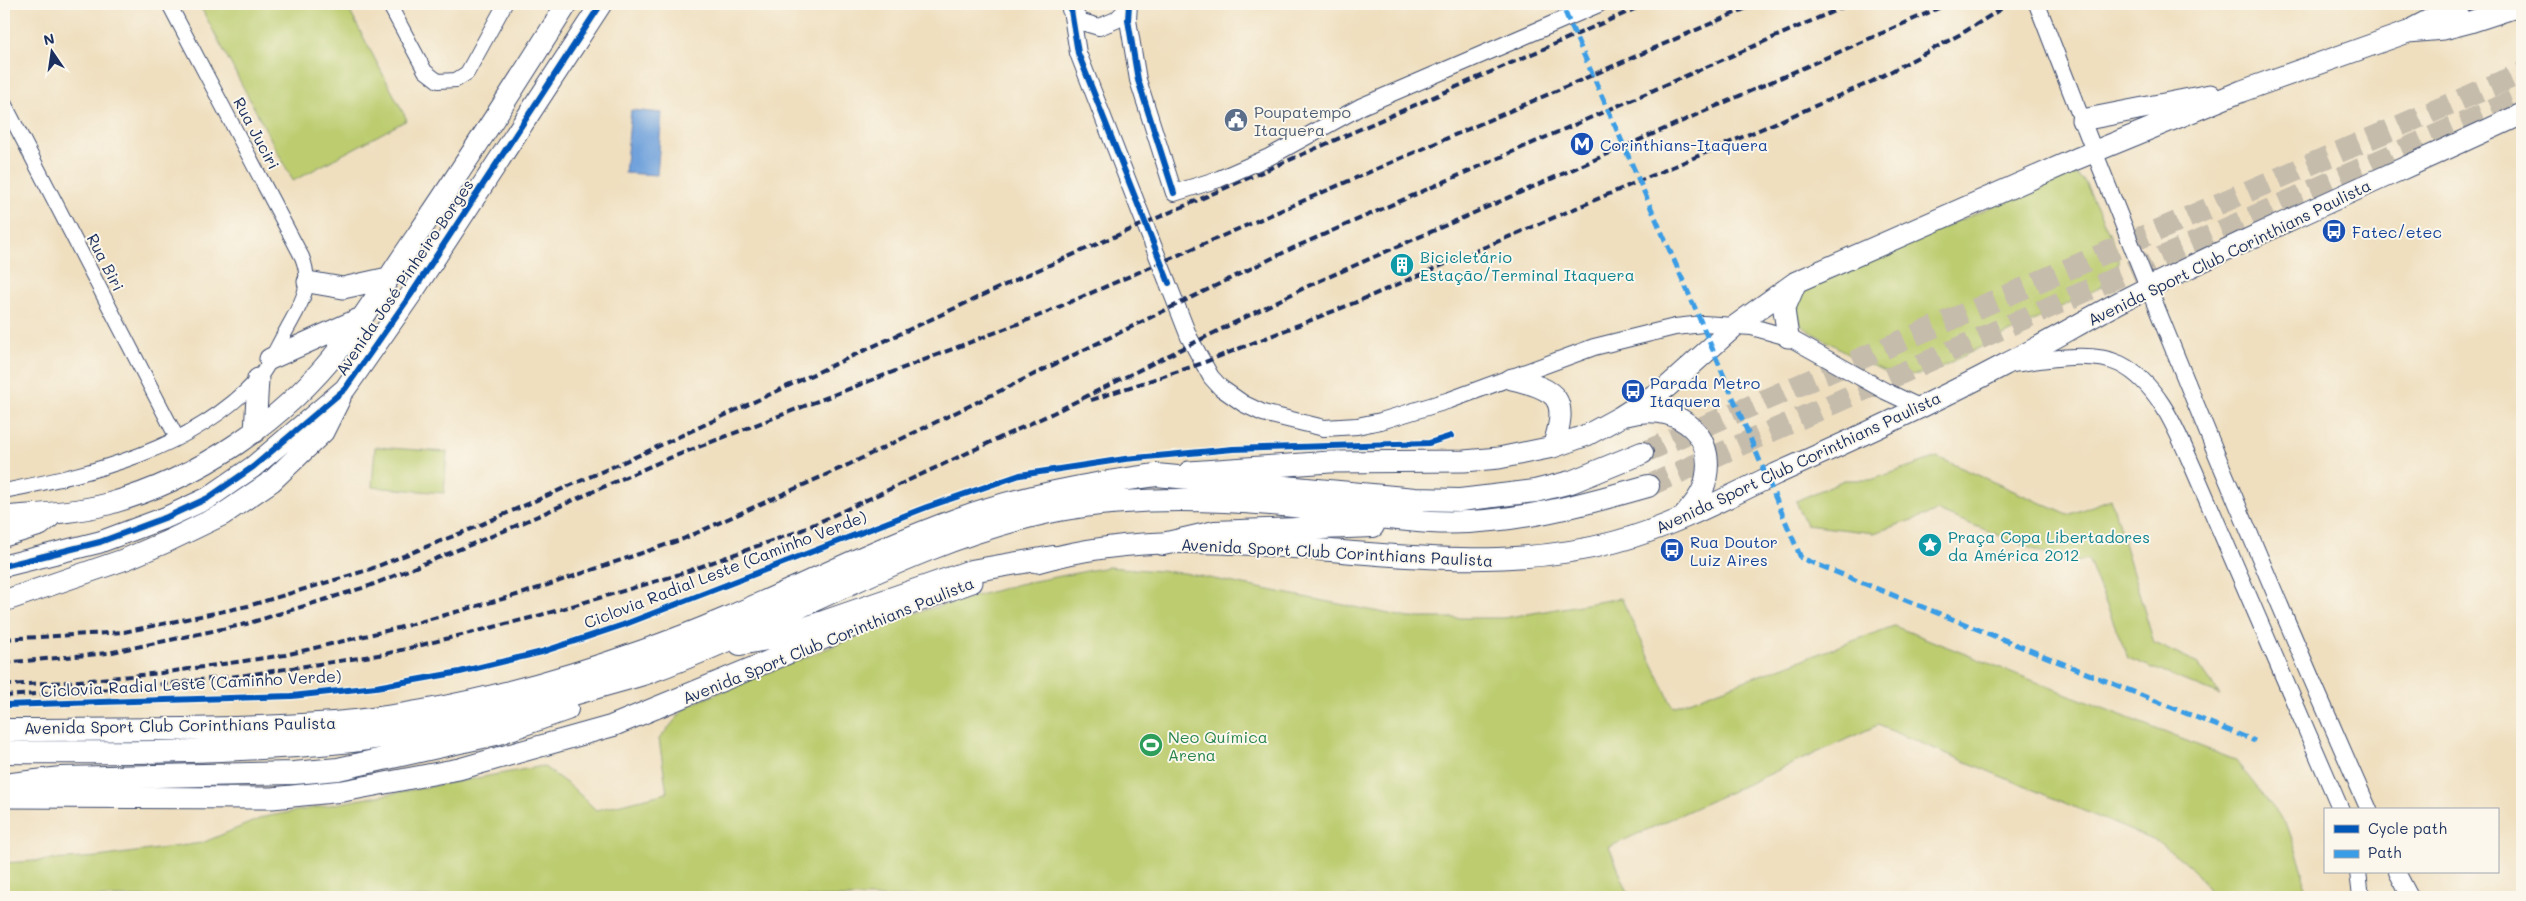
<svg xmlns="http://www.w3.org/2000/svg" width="2526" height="901" viewBox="0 0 2526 901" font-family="Mali,sans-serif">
  <rect width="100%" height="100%" fill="#fbf7ec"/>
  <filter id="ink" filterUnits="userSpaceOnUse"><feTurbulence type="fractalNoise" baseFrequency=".02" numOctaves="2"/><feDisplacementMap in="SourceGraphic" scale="10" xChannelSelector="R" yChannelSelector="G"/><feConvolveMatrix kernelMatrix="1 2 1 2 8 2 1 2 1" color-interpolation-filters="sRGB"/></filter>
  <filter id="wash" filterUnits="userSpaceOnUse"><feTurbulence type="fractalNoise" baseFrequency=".0096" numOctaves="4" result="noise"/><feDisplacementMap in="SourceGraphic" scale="20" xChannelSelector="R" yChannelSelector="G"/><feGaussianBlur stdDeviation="1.12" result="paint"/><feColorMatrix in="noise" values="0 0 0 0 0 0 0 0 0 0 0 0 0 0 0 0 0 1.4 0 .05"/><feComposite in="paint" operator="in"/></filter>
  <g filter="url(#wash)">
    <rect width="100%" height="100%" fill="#efdfbf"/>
    <!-- green -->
    <path fill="#bccc6e" stroke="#6c7e66" d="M199,4H346L407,120L293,181Z
      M2066,174L2077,175L2085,182L2118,252V270L2107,284L1935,370C1923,374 1910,376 1897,374C1873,371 1824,339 1801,326L1796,307L1803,289Z
      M375,447L447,452L444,493L372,487Z
      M1937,457L2068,515L2111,499L2154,643L2198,664L2220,695L2128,658L2088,559L2070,564L1938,511L1874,533L1806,525L1796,501L1844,480H1871Z
      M1108,567L1184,573L1409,618H1504L1621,598L1673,707L1894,626L2235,760L2287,825L2303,871L2304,897H2210C2203,873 2178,856 2158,842L1878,725L1609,847L1630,897H4V863L98,857L202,843L264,817L543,766L573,788L596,810L667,793L659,739L687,706L911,614L1019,584Z"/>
    <!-- water -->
    <path fill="#71a2db" stroke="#46689c" d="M631,110L662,113L657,175L625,173Z"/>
  </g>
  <g filter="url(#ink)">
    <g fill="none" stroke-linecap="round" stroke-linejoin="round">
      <!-- trunk-tunnel -->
      <path stroke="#c5bcac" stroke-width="22" stroke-dasharray="22 11" stroke-linecap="butt" d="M1642,453L2522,73
        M1648,486L2522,97"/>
      <!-- minor casing -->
      <g stroke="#3b496d" stroke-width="16">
        <path id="minor" d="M389,4L425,71L438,81L456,80L467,73L505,4
          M4,103L177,438
          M4,491C94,473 191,450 257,380C269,367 277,346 286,331C300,305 314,287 302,257L169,4"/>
      </g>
      <!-- tertiary casing -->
      <g stroke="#3b496d" stroke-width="18">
        <path id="tertiary" d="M1070,4L1078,53L1189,337L1211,377L1221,388L1244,404L1263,413L1324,428L1357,426L1381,421L1450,400L1594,347L1675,327L1703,324L1752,327L1788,337L1885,391L1919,407
          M1129,4L1128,20L1138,80L1174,193L1219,179L1269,157L1362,106L1599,4
          M2037,4C2141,275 2251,544 2369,810
          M1070,10L1082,22L1099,27L1116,20L1128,8
          M2013,364C2043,360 2091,350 2120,364C2160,384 2178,434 2195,472L2341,810
          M2358,872L2361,897
          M2397,872L2410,897"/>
      </g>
      <!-- primary casing -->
      <g stroke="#3b496d" stroke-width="23">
        <path id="primary" d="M2414,28L2460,4
          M2082,120L2210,95
          M308,282L343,288L388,278
          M1788,337L1784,310L1796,282
          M270,359L359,319
          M1512,379C1559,390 1569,399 1553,447
          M1627,415C1671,402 1716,429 1706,478C1704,493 1694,504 1685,515
          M255,432L258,379
          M1189,472L1330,462L1464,461L1499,458L1553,447L1587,435L1620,417L1667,387L1735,326L1796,282L2076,159L2242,91L2408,32L2443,29L2470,22L2522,5
          M4,517C38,514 74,513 108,504C200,478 282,422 341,347C368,312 391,273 416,237C468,160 518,82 567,4
          M4,536L40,525L50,517
          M1037,562C1226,506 1425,593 1615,542C1671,527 1724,499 1776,474C1854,439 1931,404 2006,364C2044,345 2080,323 2118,303C2250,235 2387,177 2522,114
          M4,566L100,542L167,517L208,498L253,467L345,389L412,293L601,4
          M4,601L126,559L166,542L222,515L272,481L323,432L340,398
          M4,797L272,798L343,791L459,769L612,726L885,613L972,582"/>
      </g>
      <!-- trunk casing -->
      <g stroke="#3b496d" stroke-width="24">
        <path id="trunk" d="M1163,544L1215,532L1373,526
          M740,644L783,636L971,571L1053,557
          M4,730C113,729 224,731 334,723C438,714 544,686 643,651C750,614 850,558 958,519C1022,496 1090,484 1156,475L1415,499L1460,500L1535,491L1571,482L1642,453
          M4,752C119,753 237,753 352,741C431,732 508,713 584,691C606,684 628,679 649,672C787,622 914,538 1059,510C1129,497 1201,498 1271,504C1324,508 1378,519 1431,522C1505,526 1578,506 1648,486
          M4,785L61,778L294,773L338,769L496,734L567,709"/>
      </g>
      <!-- minor -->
      <use href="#minor" stroke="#fff" stroke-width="14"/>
      <!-- tertiary -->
      <use href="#tertiary" stroke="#fff" stroke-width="16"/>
      <!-- primary -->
      <use href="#primary" stroke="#fff" stroke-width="21"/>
      <!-- trunk -->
      <use href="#trunk" stroke="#fff" stroke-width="22"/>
      <!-- rail -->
      <path stroke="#1b2f5e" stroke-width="4" stroke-dasharray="8 4" stroke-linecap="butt" d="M1091,400L1200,364L1354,303L1871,82L1961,34L2009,4
        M4,639L124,632L248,606L368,570L471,529L644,453L1022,277L1646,4
        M4,663L108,653L246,624L369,586L504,531L662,461L1038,316L1756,4
        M4,685L69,682L161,673L285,655L398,628L524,593L683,539L850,464L1293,248L1850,4
        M4,696L128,688L246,675L385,654L534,617L674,576L802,530L1053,413L1308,286L1948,4"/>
      <!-- quiet -->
      <path stroke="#3b9de6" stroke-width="5" stroke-dasharray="10 5" stroke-linecap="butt" d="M1565,12L1695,308L1801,558L2255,741"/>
      <!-- cycleway casing -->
      <g stroke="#fbf7ec" stroke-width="9">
        <path id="cycleway" d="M1070,4L1078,53L1169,283
          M1129,4L1128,20L1138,80L1174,193
          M4,566L100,542L167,517L208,498L253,467L345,389L412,293L601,4
          M4,705L292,696L376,687L460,672L542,652L623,625L927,507L1020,475L1125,459L1233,449L1429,443L1451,436"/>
      </g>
      <!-- cycleway -->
      <use href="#cycleway" stroke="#0057b8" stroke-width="6"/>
    </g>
  </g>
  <!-- icons -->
  <defs>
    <g id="civic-disc" transform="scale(1.25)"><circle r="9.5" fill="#5c6f8a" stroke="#fbf7ec"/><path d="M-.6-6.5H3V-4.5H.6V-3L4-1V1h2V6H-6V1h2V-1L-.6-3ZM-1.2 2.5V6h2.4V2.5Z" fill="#fff"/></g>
    <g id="metro-disc" transform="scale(1.25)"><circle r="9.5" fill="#1a4fb4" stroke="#fbf7ec"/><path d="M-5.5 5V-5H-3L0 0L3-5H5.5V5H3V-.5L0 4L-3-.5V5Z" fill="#fff"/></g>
    <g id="bus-disc" transform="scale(1.25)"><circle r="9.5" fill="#1a4fb4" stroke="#fbf7ec"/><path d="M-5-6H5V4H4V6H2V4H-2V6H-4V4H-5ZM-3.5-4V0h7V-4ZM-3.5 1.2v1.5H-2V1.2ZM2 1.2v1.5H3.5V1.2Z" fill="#fff"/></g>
    <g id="building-disc" transform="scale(1.25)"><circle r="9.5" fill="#0f9aa8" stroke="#fbf7ec"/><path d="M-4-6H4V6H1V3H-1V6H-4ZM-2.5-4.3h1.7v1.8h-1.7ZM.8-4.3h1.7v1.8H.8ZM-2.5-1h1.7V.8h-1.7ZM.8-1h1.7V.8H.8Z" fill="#fff"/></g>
    <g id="sight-disc" transform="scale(1.25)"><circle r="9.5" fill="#0f9aa8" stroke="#fbf7ec"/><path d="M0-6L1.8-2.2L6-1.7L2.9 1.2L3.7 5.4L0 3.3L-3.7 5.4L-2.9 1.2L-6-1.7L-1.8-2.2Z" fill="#fff"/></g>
    <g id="stadium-disc" transform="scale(1.25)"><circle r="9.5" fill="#2e9e5b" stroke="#fbf7ec"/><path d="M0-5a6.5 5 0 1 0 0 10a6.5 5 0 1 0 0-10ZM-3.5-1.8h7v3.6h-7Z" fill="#fff"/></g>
  </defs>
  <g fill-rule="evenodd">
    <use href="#civic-disc" x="1236" y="120"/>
    <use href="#metro-disc" x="1582" y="144"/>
    <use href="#bus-disc" x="2334" y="231"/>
    <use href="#building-disc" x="1402" y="265"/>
    <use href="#bus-disc" x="1633" y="391"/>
    <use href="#sight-disc" x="1930" y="545"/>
    <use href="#bus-disc" x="1672" y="550"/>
    <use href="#stadium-disc" x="1151" y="745"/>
  </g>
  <g text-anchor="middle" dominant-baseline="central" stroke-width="4" stroke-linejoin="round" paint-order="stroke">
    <!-- service labels -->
    <g font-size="16" fill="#4e5e75" stroke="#fbf7ec" text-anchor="start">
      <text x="1254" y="111">Poupatempo<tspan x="1254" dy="18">Itaquera</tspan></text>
    </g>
    <!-- street labels -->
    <g font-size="16" fill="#1b2f5e" stroke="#fbf7ec">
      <text transform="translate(257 133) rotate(62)">Rua Juciri</text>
      <text transform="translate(2229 252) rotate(-26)">Avenida Sport Club Corinthians Paulista</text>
      <text transform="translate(106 262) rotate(63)">Rua Biri</text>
      <text transform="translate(404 277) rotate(-56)">Avenida José Pinheiro Borges</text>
      <text transform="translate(1798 462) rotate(-25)">Avenida Sport Club Corinthians Paulista</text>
      <text transform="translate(1337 552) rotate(3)">Avenida Sport Club Corinthians Paulista</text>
      <text transform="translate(725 569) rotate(-21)">Ciclovia Radial Leste (Caminho Verde)</text>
      <text transform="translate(828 640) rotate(-22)">Avenida Sport Club Corinthians Paulista</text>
      <text transform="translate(191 683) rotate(-3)">Ciclovia Radial Leste (Caminho Verde)</text>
      <text transform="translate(180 725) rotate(-1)">Avenida Sport Club Corinthians Paulista</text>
    </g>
    <!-- transit labels -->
    <g font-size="16" fill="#164399" stroke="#fbf7ec" text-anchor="start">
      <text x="1600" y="144">Corinthians-Itaquera</text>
      <text x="2352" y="231">Fatec/etec</text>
      <text x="1650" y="382">Parada Metro<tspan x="1650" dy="18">Itaquera</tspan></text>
      <text x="1690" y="541">Rua Doutor<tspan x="1690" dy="18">Luiz Aires</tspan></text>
    </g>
    <!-- culture labels -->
    <g font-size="16" fill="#0d838f" stroke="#fbf7ec" text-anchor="start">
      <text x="1420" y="256">Bicicletário<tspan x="1420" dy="18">Estação/Terminal Itaquera</tspan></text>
      <text x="1948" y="536">Praça Copa Libertadores<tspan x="1948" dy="18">da América 2012</tspan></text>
    </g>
    <!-- leisure labels -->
    <g font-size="16" fill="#27864d" stroke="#fbf7ec" text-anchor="start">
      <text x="1168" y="736">Neo Química<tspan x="1168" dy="18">Arena</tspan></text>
    </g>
  </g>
  <!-- margin -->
  <rect width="2526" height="901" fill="none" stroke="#fbf7ec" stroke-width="20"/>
  <!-- legend -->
  <rect x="2324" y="808" width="175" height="65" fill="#fbf7ec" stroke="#a1a7b3"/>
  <rect x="2334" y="825" width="25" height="8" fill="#0057b8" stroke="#a1a7b3"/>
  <text x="2368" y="834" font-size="15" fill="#1b2f5e">Cycle path</text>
  <rect x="2334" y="850" width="25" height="8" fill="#3b9de6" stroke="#a1a7b3"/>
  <text x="2368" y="858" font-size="15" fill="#1b2f5e">Path</text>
  <!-- north arrow -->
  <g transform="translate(52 52) rotate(347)" stroke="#fbf7ec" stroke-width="4" paint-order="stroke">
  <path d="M0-4L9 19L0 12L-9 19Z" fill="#1b2f5e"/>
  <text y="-8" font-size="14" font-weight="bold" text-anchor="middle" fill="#1b2f5e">N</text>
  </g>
</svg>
